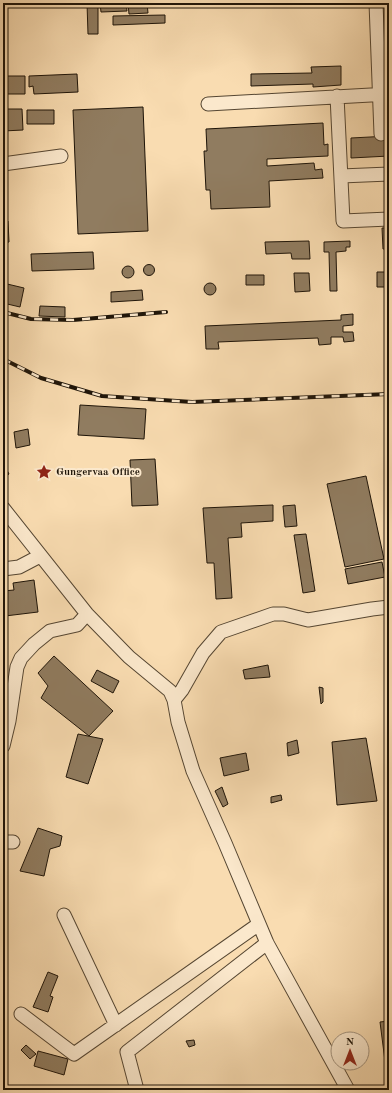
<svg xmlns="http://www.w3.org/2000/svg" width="392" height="1093" viewBox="0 0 392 1093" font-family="'Old Standard TT',serif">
  <rect width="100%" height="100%" fill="#f9dcb1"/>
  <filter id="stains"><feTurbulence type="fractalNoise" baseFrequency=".005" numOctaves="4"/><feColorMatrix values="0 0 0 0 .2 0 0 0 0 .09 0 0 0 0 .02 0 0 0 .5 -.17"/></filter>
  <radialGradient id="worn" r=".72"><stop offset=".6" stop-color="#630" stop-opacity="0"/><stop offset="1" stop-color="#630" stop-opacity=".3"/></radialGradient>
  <!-- building -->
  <path fill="#907c60" stroke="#1e1408" d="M87,3H98V34H88Z
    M100,3H126L127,11L101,12Z
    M128,3H147L148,13L129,14Z
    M165,15V23L113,25V16Z
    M341,66V85L313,87V84L251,86V74L312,73L311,67Z
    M77,74L78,92L34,94L33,86L29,87V76Z
    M3,76H25V94H3Z
    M143,107L148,231L78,234L73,110Z
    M3,109H22L23,130L3,131Z
    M27,110H54V124H27Z
    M323,123L324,145L328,144V156L267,159V166L314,163L315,170L322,169L323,178L269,181L270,207L211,209L210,190H206L204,151H207L206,129Z
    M389,136V156L351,158V138Z
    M3,221H8L9,242L3,243Z
    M382,228H389V249H383Z
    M309,241L310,259H292L291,253L266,254L265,242Z
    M350,241V247H346V251L336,252L337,291H330L329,252H324V242Z
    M93,252L94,269L32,271L31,254Z
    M143.5 270a5.5 5.5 0 1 1 11 0a5.5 5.5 0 1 1-11 0Z
    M122 272a6 6 0 1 1 12 0a6 6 0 1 1-12 0Z
    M377,272H389V287H377Z
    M294,273H309L310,291L295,292Z
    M246,275H264V285H246Z
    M204 289a6 6 0 1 1 12 0a6 6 0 1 1-12 0Z
    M3,283L24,288L20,307L3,303Z
    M142,290L143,300L111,302V292Z
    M40,306L65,307V317L39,316Z
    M353,314V325L343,326V332H353L354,341L344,342L343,337H331V344L319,345L318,338L218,342L219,349H206L205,326L341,320V315Z
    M80,405L146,409L144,439L78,435Z
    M28,429L30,445L16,448L14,432Z
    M155,459L158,505L132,506L130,460Z
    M3,463L9,474L3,478Z
    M366,476L384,559L345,567L327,484Z
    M273,505V521L241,523L242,537L228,538L232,598L216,599L214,563H207L203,508Z
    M295,505L297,526L285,527L283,506Z
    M389,516V535L385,517Z
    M306,534L315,591L303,593L294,535Z
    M382,562L385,577L348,584L345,569Z
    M34,580L38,612L5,616L3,591L14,590L13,583Z
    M54,656L113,711L89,736L41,698L48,686L38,673Z
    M268,665L270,677L245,679L243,670Z
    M97,670L119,681L113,693L91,681Z
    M319,687L323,688V702L321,704Z
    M78,734L103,739L88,784L66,777Z
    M366,738L377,801L337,805L332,742Z
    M297,740L299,753L288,756L287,743Z
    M246,753L249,770L224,776L220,758Z
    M222,787L228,804L223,807L215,791Z
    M281,795L282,800L271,803V797Z
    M38,828L62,836L60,846L50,849L44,876L20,871Z
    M48,972L58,976L50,996L53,997L48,1012L33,1007Z
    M389,1021V1069H386L380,1022Z
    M194,1040L195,1045L189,1047L186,1041Z
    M26,1045L36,1054L30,1059L21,1050Z
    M38,1051L68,1059L64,1075L34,1066Z"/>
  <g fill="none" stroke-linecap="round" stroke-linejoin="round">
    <!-- minor casing -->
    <g stroke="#554632" stroke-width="15">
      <path id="minor" d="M376,3L381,134
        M337,96L343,221L389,219
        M208,104L389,94
        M3,164L61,156
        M341,176L389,174
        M3,508L87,614L129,657L170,691L174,700L178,722L193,771L225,843L267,943L348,1090
        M3,569L19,567L40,556
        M174,700L182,690L203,653L221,632L273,614H284L308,620L372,609L389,607
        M3,746L9,721L17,667L21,658L34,644L50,631L77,625L87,614
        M3,842H13
        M64,915L116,1025
        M21,1014L74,1054L259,924
        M137,1090L127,1052L267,943"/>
    </g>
    <!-- minor -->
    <use href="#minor" stroke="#fbe8cc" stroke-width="13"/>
    <!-- rail casing -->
    <g stroke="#1e1408" stroke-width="4">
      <path id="rail" d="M3,312L31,319L73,320L166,312
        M3,359L41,378L102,396L192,402L389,394"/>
    </g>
    <!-- rail -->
    <use href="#rail" stroke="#fbe8cc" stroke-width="2.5" stroke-dasharray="8" stroke-linecap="butt"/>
  </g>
  <!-- icons -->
  <defs>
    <g id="sight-bare" transform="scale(1.2)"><path d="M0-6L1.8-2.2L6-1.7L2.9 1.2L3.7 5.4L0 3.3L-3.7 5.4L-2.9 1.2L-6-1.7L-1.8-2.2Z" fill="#8f2418" stroke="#fbe8cc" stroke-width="2.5" paint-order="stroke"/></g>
  </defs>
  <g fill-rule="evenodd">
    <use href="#sight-bare" x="44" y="472"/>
  </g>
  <g text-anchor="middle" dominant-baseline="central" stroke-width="4" stroke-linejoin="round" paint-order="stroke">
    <!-- poi labels -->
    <g font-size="11" font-weight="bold" fill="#1e1408" stroke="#fbe8cc" text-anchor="start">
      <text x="56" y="472">Gungervaa Office</text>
    </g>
  </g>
  <!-- margin -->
  <rect width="392" height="1093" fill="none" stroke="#f9dcb1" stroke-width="16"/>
  <rect x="4" y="4" width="384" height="1085" fill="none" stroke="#1e1408" stroke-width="2"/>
  <rect x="8" y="8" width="376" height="1077" fill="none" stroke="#1e1408"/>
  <!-- north arrow -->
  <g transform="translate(350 1051)"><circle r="19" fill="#fbe8cc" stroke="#a3937e"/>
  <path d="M0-3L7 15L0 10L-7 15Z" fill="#8f2418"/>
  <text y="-6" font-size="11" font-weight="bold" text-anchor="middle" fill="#1e1408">N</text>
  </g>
  <rect width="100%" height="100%" filter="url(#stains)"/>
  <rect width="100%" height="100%" fill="url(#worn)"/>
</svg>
